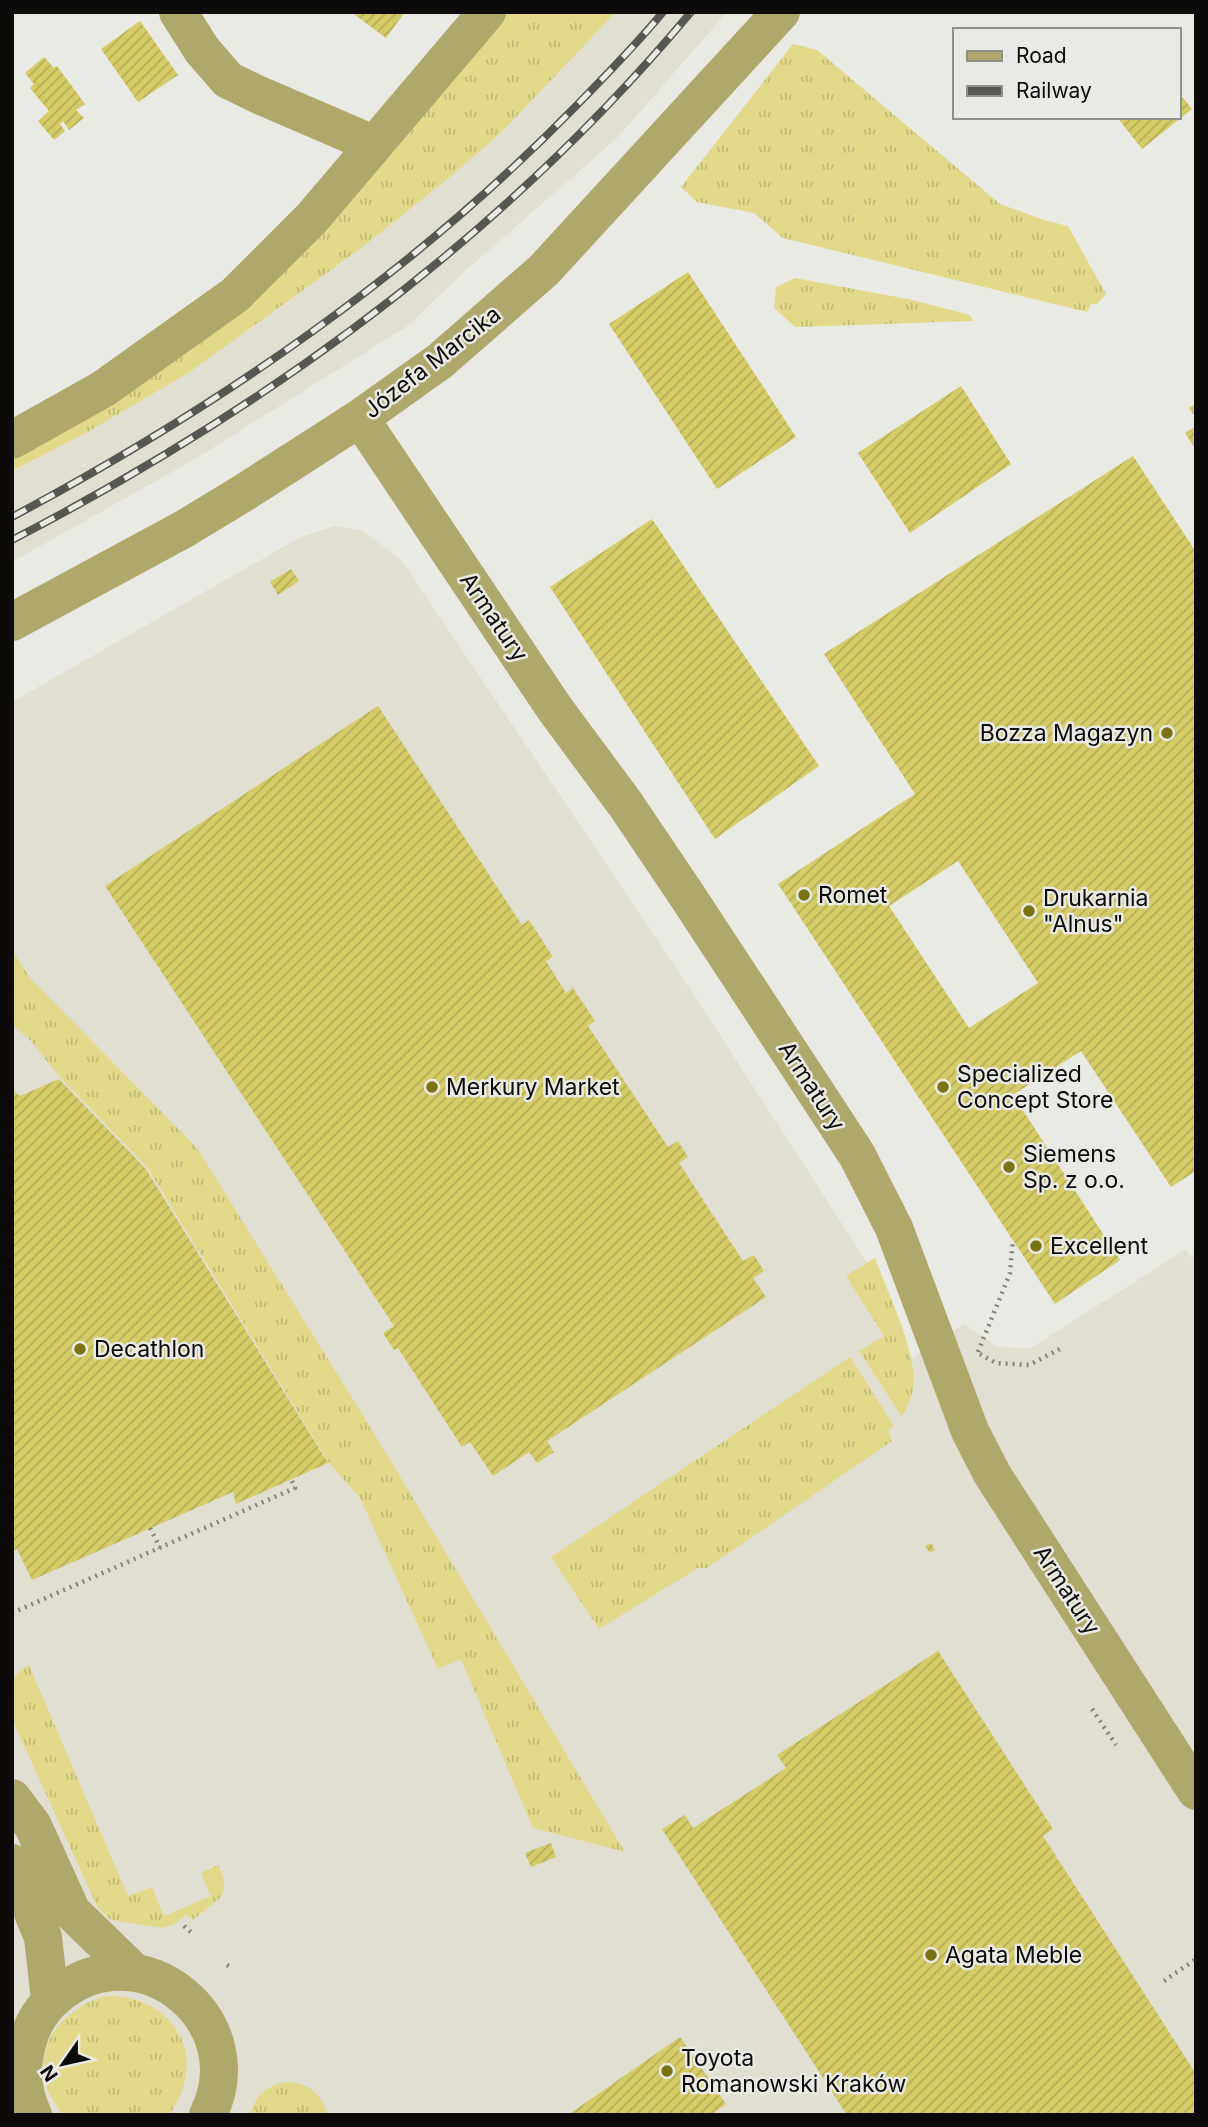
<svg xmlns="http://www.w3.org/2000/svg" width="1208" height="2127" viewBox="0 0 1208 2127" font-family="Inter,sans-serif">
  <defs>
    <pattern id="grass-tufts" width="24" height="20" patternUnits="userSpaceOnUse" patternTransform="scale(1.75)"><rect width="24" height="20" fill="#e2da8a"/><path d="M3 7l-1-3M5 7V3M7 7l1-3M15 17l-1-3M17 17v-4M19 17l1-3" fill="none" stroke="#c1ba76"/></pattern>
    <pattern id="building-hatch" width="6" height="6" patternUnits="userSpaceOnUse" patternTransform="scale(1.75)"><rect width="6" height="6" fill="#d5cb67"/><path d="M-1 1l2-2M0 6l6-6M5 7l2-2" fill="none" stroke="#b6ad58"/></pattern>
  </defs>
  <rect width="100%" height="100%" fill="#eaeae4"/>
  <!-- built -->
  <path fill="#e0dfd2" d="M616,12H727L618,137L464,272L406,327L195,459L12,562V471L86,433L190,372L364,246L450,177L500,134Z
    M334,526L363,531L402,561L685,981L868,1264L904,1363L964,1324L996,1346L1029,1349L1186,1249L1190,1257L1196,1253V2115H12V702L299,538Z"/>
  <!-- grass -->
  <path fill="url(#grass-tufts)" d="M502,12H616L500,134L450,177L364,246L190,372L86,433L12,471V450L101,401Z
    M793,44L817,50L1000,204L1044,220L1068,226L1106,294L1097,304H1091L1087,312L783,238L754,213L697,202L681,187Z
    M795,278L913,300L970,315L973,321L795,327L774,308L776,287Z
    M12,950L30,978L197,1148L380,1443L625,1852L533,1828L461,1659L438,1669L360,1498L329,1463L147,1167L59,1076L31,1041L12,1024Z
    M875,1258C887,1291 914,1346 914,1381C913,1394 908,1405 902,1417L859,1351L884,1336L846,1276Z
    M850,1357L894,1426L888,1431L892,1441L707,1568H698L599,1629L551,1557Z
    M29,1665L128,1896L152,1887L164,1916L211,1896L201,1873L218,1865C224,1877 227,1886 220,1898L193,1920L186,1915L173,1925L161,1928L111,1920L97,1906L12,1719V1681L22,1669Z
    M105,1996C174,1994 211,2058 169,2115H63C58,2107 52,2099 48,2091C31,2045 63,2009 105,1996Z
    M285,2082C307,2082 322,2093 328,2115H249C256,2096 265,2086 285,2082Z"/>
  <!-- building -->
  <path fill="url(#building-hatch)" fill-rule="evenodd" d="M351,12H405L386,38Z
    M140,21L178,75L138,102L101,49Z
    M44,57L54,68L57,66L85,104L76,110L84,118L69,130L63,121L60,124L65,131L54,140L38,121L49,111L30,88L34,84L25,73Z
    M1178,92L1192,109L1142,149L1117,117H1178Z
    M688,272L796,437L717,489L609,324Z
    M961,386L1011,464L910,533L858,453Z
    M1196,404V418L1189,408Z
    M1196,426V450L1185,433Z
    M1133,456L1196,552V1171L1171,1187L1081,1051L1013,1095L1120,1260L1055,1304L778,884L915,794L824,654ZM958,861L1038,983L969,1028L889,906Z
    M652,519L819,766L715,839L550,587Z
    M291,569L299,581L278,595L270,582Z
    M378,706L522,925L529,920L553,957L546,961L566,993L573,988L595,1021L588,1026L668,1147L678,1141L688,1157L679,1163L743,1261L754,1255L764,1271L753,1278L766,1297L547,1441L554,1452L537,1463L529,1452L493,1476L470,1442L462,1447L398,1348L394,1350L383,1333L394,1326L105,886Z
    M59,1079L145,1168L328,1463L236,1504L233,1492L32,1580L17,1549L12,1551V1090L20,1096Z
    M931,1543L935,1550L930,1553L925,1546Z
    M938,1651L1053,1829L1043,1836L1196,2074V2112L1191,2115H847L662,1829L685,1815L693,1828L786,1768L777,1755Z
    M551,1843L556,1857L531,1867L525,1853Z
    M680,2037L726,2104L711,2115H568Z"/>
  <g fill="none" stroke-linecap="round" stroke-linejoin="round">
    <!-- path -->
    <path stroke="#858480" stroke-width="4.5" stroke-dasharray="2 5" stroke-linecap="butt" d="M978,1352L1010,1273L1013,1240
      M980,1354L996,1363L1029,1365L1060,1349
      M150,1528L160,1548
      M12,1613L295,1488L291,1479
      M1092,1709L1116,1745
      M184,1926L193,1934
      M227,1965L231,1967
      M1164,1981L1196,1959"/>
    <!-- minor -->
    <path stroke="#aea86b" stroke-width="38" d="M178,12L202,50L228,80L259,95L373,144
      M360,418L555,709L626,805L686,894L857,1155L894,1228L970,1431L992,1474L1196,1791
      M12,440L103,389L235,295L312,218L487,12
      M12,622L184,529L245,492L360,418L440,361L544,270L781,12
      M12,1798L33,1826L72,1912L134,1972
      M12,1863L43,1937L50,2000
      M33,2115C21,2088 20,2065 29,2037C34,2021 45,2005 59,1994C141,1928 255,2021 208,2115"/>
    <!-- rail casing -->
    <g stroke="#565652" stroke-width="8">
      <path id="rail" d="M12,517C220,406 412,274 576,106C606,75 636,45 663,12
        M12,540C269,407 505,235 691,12"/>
    </g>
    <!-- rail -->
    <use href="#rail" stroke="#eaeae4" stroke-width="5" stroke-dasharray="16" stroke-linecap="butt"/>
  </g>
  <!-- markers -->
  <g fill="#7b7214" stroke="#eaeae4" stroke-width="2.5">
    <circle cx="1167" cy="733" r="7"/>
    <circle cx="804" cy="895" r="7"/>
    <circle cx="1029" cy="911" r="7"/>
    <circle cx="432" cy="1087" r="7"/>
    <circle cx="943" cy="1087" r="7"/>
    <circle cx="1009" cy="1167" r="7"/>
    <circle cx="1036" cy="1246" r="7"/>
    <circle cx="80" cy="1349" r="7"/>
    <circle cx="931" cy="1955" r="7"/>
    <circle cx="667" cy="2071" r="7"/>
  </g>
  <g text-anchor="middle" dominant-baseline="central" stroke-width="5" stroke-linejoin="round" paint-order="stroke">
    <!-- street labels -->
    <g font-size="23" fill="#0c0b09" stroke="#eaeae4">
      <text transform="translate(432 362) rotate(-38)">Józefa Marcika</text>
      <text transform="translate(494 617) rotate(56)">Armatury</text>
      <text transform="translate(812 1086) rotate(57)">Armatury</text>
      <text transform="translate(1067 1590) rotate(57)">Armatury</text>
    </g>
    <!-- poi labels -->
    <g font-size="23" fill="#0c0b09" stroke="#eaeae4" text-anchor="start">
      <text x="1153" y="733" text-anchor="end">Bozza Magazyn</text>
      <text x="818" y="895">Romet</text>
      <text x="1043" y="898">Drukarnia<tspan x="1043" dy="26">"Alnus"</tspan></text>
      <text x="957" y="1074">Specialized<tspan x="957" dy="26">Concept Store</tspan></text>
      <text x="446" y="1087">Merkury Market</text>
      <text x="1023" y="1154">Siemens<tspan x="1023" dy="26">Sp. z o.o.</tspan></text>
      <text x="1050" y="1246">Excellent</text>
      <text x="94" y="1349">Decathlon</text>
      <text x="945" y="1955">Agata Meble</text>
      <text x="681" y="2058">Toyota<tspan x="681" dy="26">Romanowski Kraków</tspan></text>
    </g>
  </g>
  <!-- border -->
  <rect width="1208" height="2127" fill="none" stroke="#0c0b09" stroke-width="28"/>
  <!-- legend -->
  <rect x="953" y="28" width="228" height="91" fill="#eaeae4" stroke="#91918c" stroke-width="2"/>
  <rect x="967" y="51" width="35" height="10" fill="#aea86b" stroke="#91918c" stroke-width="2"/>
  <text x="1016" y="63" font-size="21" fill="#0c0b09">Road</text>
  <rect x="967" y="86" width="35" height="10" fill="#565652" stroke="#91918c" stroke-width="2"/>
  <text x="1016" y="98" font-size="21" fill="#0c0b09">Railway</text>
  <!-- north arrow -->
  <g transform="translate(63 2064) rotate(236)" stroke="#eaeae4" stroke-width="5" paint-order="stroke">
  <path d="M0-5L12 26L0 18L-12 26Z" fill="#0c0b09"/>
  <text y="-10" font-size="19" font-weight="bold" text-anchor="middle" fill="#0c0b09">N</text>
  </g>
</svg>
